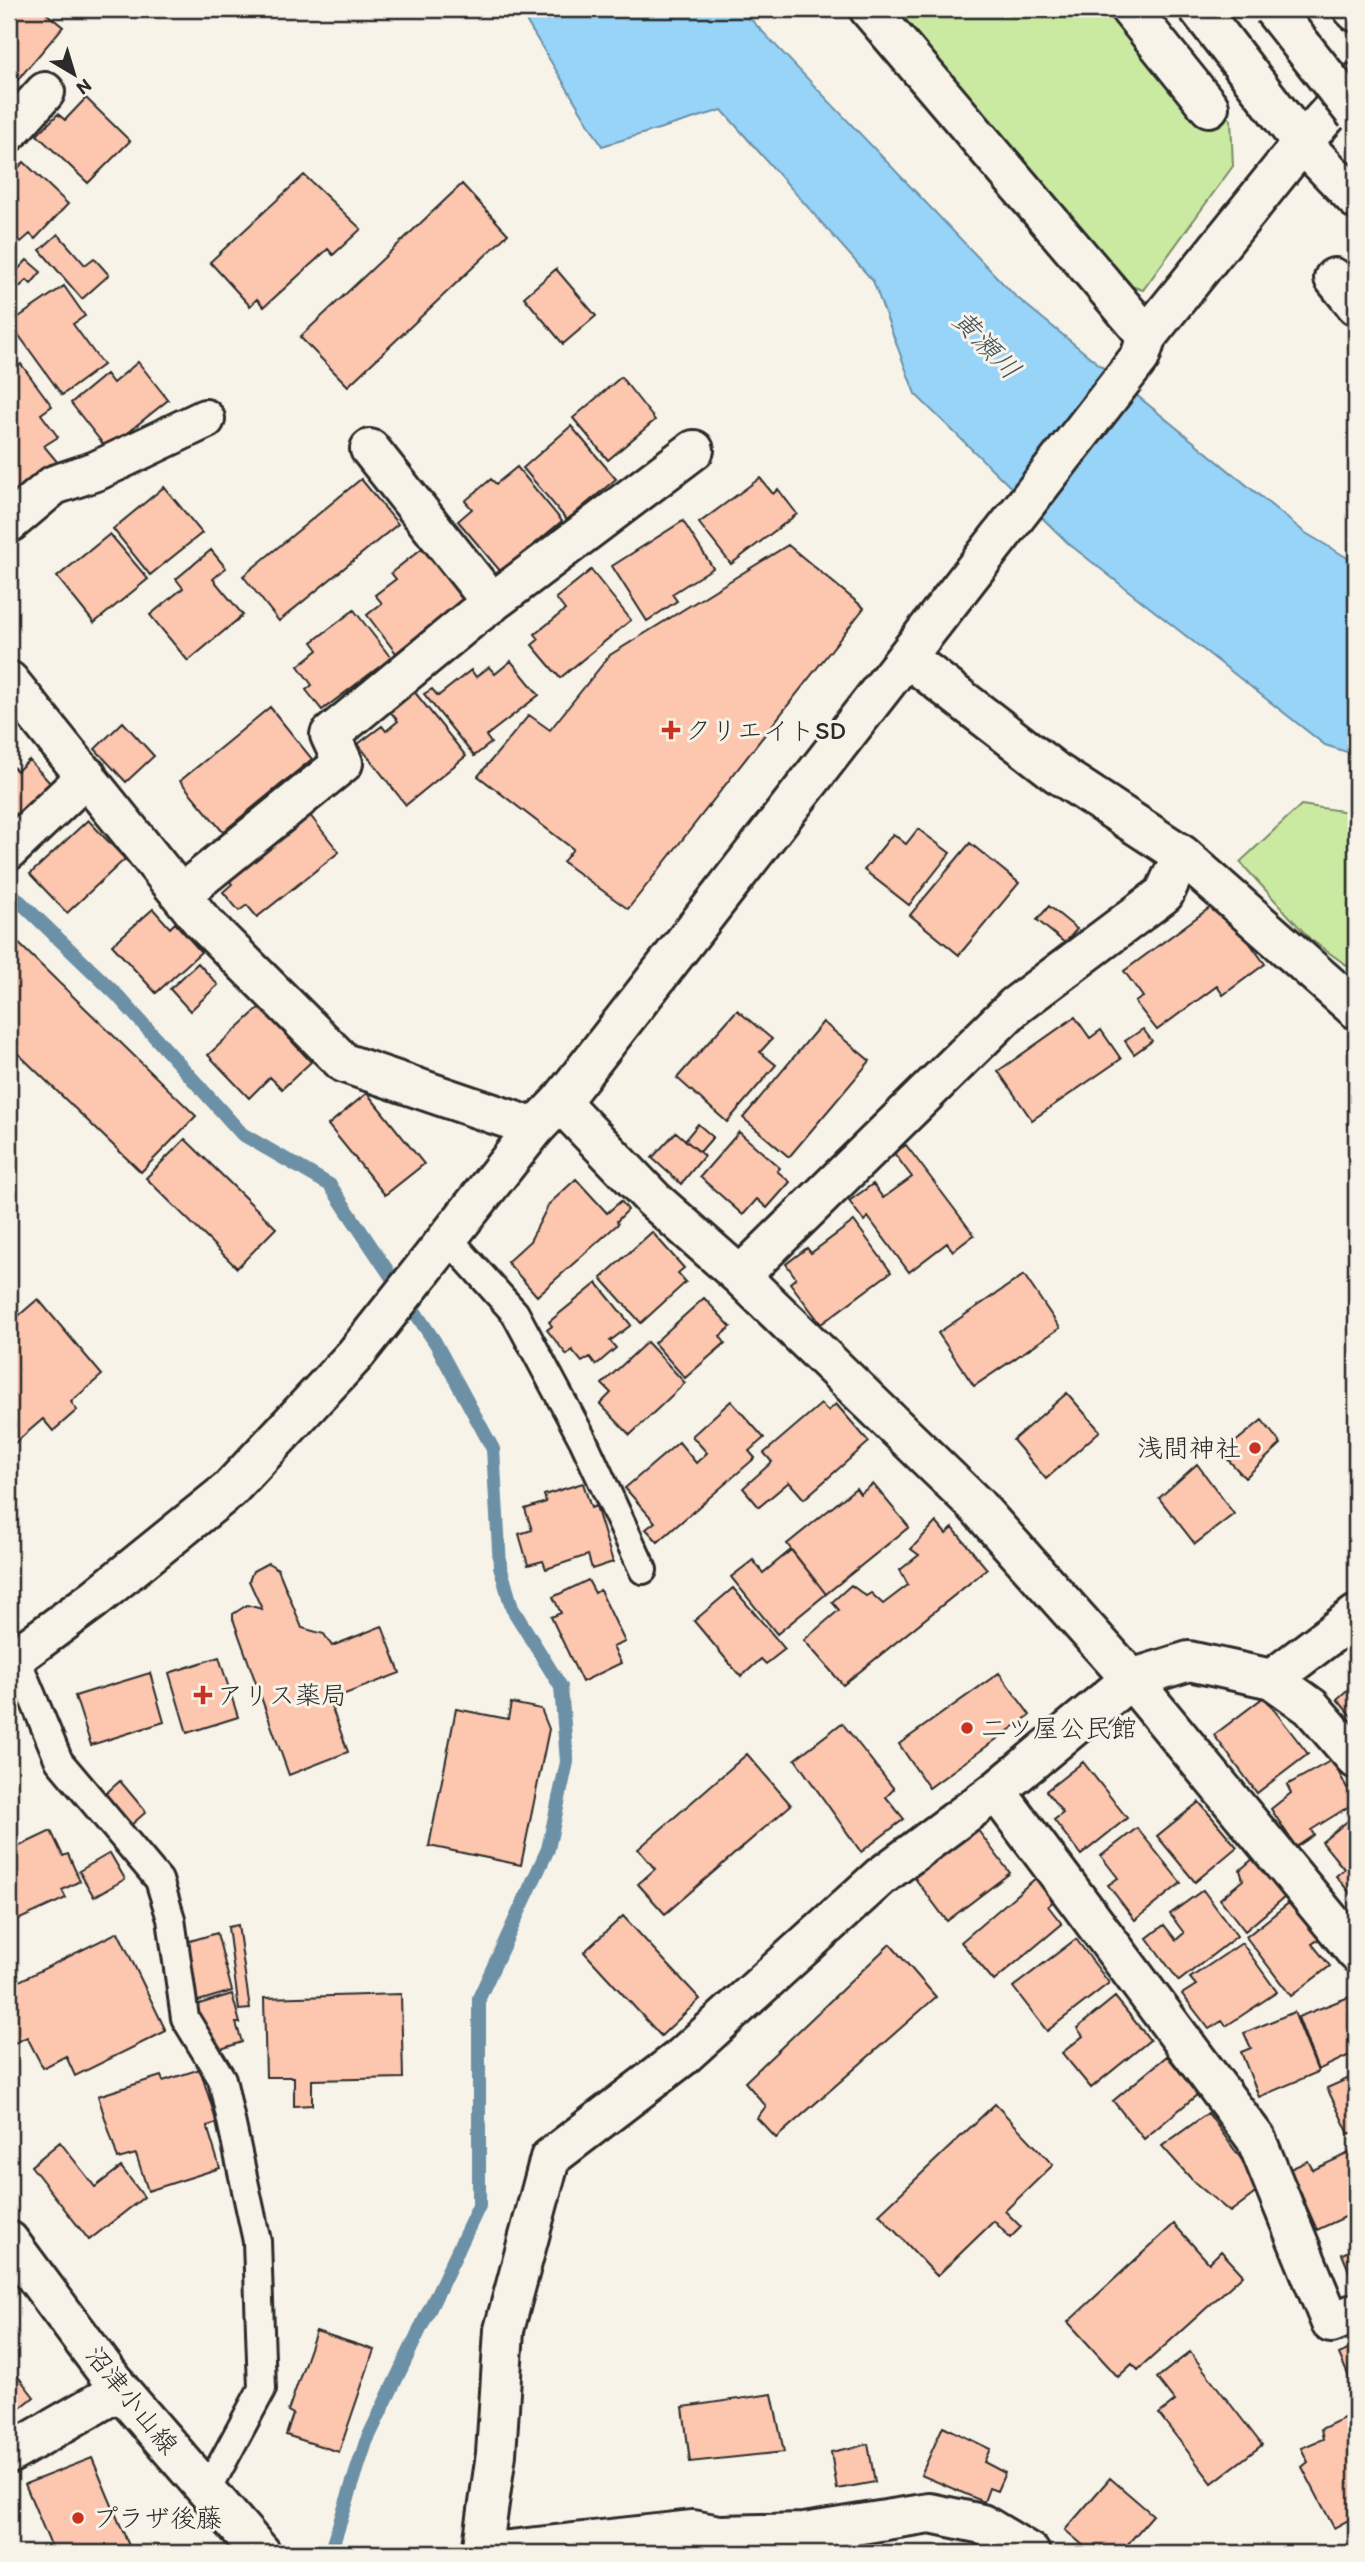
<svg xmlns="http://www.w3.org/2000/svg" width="1365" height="2562" viewBox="0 0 1365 2562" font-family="Itim,'Klee One',sans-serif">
  <rect width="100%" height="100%" fill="#f7f3e8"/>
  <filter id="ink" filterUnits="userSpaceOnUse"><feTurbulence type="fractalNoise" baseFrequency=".0143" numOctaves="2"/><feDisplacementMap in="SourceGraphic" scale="14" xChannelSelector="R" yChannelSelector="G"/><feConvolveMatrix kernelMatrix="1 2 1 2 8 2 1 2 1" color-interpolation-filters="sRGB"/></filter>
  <g filter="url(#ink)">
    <!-- green -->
    <path fill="#caeaa2" stroke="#7a8a66" stroke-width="2" d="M886,9H1143L1231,120L1233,166L1143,290L1107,278Z
      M1301,805L1356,813V972L1310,939L1240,862Z"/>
    <!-- water -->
    <path fill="#97d4f8" stroke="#6c90a6" stroke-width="2" d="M519,9H741L1014,295L1304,532L1356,563V755L1325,745L1069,544L915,394L873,281L722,110L602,146Z"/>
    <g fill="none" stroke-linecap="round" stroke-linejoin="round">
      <!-- stream -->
      <path stroke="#6c90a6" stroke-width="14" d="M9,891L118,996L242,1134L330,1185L435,1342L493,1449L500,1566L512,1608L561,1687L567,1762L548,1849L479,1998V2206L366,2442L330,2553"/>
    </g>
    <!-- building -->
    <path fill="#fcc6af" stroke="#2b2b2b" stroke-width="2" d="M21,9H41L63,27L16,82L9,77V23Z
      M86,98L130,141L88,183L37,135L58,114L65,120Z
      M24,162L68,204L35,239L30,234L21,242L9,231V177Z
      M304,175L361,229L333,255L328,249L264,307L257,299L250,306L210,262Z
      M462,184L508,234L348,386L300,337Z
      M58,234L85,265L94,258L109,275L82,299L40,250Z
      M27,260L41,272L31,284L27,280L9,297V279Z
      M556,269L596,316L563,344L524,297Z
      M64,286L85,316L73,324L103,365L62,395L10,323Z
      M138,362L168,400L107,449L71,403L106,374L113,383Z
      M21,364L52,406L41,414L58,437L44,446L59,464L9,500V373Z
      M621,377L655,420L608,460L573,418Z
      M571,426L616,479L567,520L523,468Z
      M517,467L562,521L501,572L458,521L472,509L465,501L491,479L496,484Z
      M760,478L773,494L778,489L797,514L731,564L699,523Z
      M361,479L398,524L279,621L243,576Z
      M164,487L202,533L150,575L113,529Z
      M683,521L713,568L672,594L677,601L647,621L612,566Z
      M110,534L148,579L94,623L57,577Z
      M788,545L864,608L628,909L563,862L573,849L478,776L529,715L550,730L610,655Z
      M425,546L466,597L396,653L367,615L382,603L375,595L396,579L391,573Z
      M211,550L226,568L213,579L243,615L188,661L150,615L183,588L176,579Z
      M591,570L631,620L560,678L532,645L539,639L535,634L565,610L556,598Z
      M354,610L391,658L322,710L306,690L312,685L298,666L318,650L312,642Z
      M511,661L539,695L486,736L491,743L474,756L424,694L432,689L438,696L471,670L476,677L489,667L495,674Z
      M409,685L466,756L406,805L358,744L382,726L386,731L398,721L384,704Z
      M270,707L312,759L223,832L180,781Z
      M123,722L154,756L126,782L95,749Z
      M29,760L51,784L9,824V771L13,767L17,771Z
      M309,814L339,852L257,917L247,905L239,911L223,892L232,884L228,879Z
      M88,820L125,859L67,913L30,874Z
      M918,829L950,853L909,905L864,870L893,834L906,844Z
      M970,843L1019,883L959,955L910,915Z
      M1219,901L1265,964L1223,995L1217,986L1157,1030L1135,1002L1143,997L1124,971Z
      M1049,906L1077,929L1065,943L1037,920Z
      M153,909L170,928L175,923L201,952L156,993L112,945Z
      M9,934L196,1116L141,1172L9,1045Z
      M198,963L218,985L190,1011L170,989Z
      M260,1007L311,1062L282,1089L270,1077L249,1098L208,1055Z
      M737,1010L772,1039L760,1052L776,1065L727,1122L677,1078Z
      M1075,1017L1090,1038L1101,1030L1121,1059L1032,1120L998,1071Z
      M823,1022L870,1061L789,1157L743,1118Z
      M1143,1029L1152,1041L1134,1054L1125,1041Z
      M367,1093L424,1164L385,1195L328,1125Z
      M698,1124L713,1137L700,1152L685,1140Z
      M676,1132L704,1156L681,1184L652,1158Z
      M739,1132L780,1168L777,1171L790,1182L767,1208L757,1199L743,1215L700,1177Z
      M185,1139L276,1228L237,1268L146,1178Z
      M906,1145L974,1235L953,1251L947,1243L909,1272L868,1217L864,1221L849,1201L873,1184L883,1198L912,1177L894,1153Z
      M576,1179L607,1213L621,1201L628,1210L617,1221L618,1224L537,1296L507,1262L530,1241L549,1204Z
      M854,1221L891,1272L821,1324L790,1283L796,1278L786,1264L807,1248L811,1253Z
      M652,1232L684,1268L678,1273L686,1282L641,1323L601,1278Z
      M1024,1275L1060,1328L974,1386L938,1333Z
      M597,1283L631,1325L610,1341L616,1348L596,1365L590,1357L582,1362L572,1350L567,1355L547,1330L552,1326L549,1322Z
      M704,1298L731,1327L720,1336L725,1343L685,1378L654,1343Z
      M38,1299L102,1375L71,1402L77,1410L53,1431L43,1419L9,1448V1324Z
      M647,1342L685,1383L630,1435L600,1404L611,1393L602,1384Z
      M1067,1393L1100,1431L1046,1479L1013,1440Z
      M731,1401L764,1438L749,1451L755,1458L658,1542L646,1529L655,1522L625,1488L679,1442L696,1463L707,1453L692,1436Z
      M821,1404L828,1411L836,1404L869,1442L804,1499L789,1482L759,1507L743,1488L772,1462L764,1453Z
      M1262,1420L1281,1444L1245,1478L1222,1453Z
      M1197,1464L1234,1514L1195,1544L1159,1498Z
      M583,1483L591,1508L596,1506L613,1562L592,1569L588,1555L546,1569L543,1561L528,1565L519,1534L532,1530L525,1509L546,1502L544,1495Z
      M873,1484L909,1527L826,1594L787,1544L856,1488L860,1494Z
      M936,1522L946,1534L953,1528L987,1569L843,1685L804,1640L839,1610L832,1602L851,1585L866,1596L871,1593L883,1604L908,1585L900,1570L919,1555L911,1549Z
      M791,1550L826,1594L777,1634L731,1577L753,1560L763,1573Z
      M268,1563L278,1569L302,1628L324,1634L332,1646L382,1626L400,1673L329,1700L348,1752L289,1775L233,1619V1614L247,1605L262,1609L249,1581L253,1571Z
      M588,1580L595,1593L600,1590L625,1642L613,1647L621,1663L582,1682L551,1617L561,1613L553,1597Z
      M733,1588L785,1649L766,1664L761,1659L741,1677L694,1621Z
      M219,1657L238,1717L187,1733L169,1673Z
      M150,1673L164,1722L91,1745L75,1696Z
      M999,1673L1030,1715L929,1788L899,1744Z
      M1356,1682V1722L1337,1699Z
      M1264,1697L1308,1754L1257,1793L1214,1735Z
      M511,1703L541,1709L549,1729L521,1865L429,1846L456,1709L508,1719Z
      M842,1723L894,1789L886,1797L904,1819L861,1852L795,1759Z
      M747,1754L791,1805L665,1914L638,1884L655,1869L638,1849Z
      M1332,1760L1347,1788L1354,1782L1356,1785V1802L1311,1830L1314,1835L1296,1847L1271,1809L1291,1793L1287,1785Z
      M1083,1762L1127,1818L1081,1855L1054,1820L1063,1813L1046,1791Z
      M120,1781L146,1812L130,1826L104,1795Z
      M1199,1802L1237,1847L1195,1882L1157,1836Z
      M1356,1814V1897L1354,1898L1336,1876L1344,1869L1322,1842Z
      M1137,1828L1181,1883L1135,1920L1108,1885L1118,1878L1101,1856Z
      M977,1829L1010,1873L947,1921L914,1877Z
      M51,1831L63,1856L68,1854L80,1881L62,1890L66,1898L9,1924V1851Z
      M110,1853L125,1879L94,1897L79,1871Z
      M1255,1857L1286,1896L1245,1931L1220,1899L1243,1880L1240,1870Z
      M1036,1878L1055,1900L1048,1906L1062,1924L994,1981L961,1942Z
      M1203,1890L1237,1936L1179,1981L1147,1938L1164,1925L1176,1940L1184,1933L1170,1914Z
      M1290,1902L1319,1939L1312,1944L1330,1966L1291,1996L1246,1937Z
      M623,1916L700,1999L661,2036L584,1952Z
      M238,1925L250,2009L239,2010L228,1927Z
      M118,1932L166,2031L75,2076L66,2056L43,2068L27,2037L15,2043L9,2030V1986Z
      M217,1933L232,1991L195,2002L180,1944Z
      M1076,1939L1109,1983L1047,2031L1013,1987Z
      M1242,1943L1277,1992L1226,2026L1222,2021L1209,2029L1182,1994L1196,1985L1190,1978Z
      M890,1944L936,1997L776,2138L757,2118L766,2106L745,2082Z
      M232,1994L240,2023H236L242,2042L212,2052L196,2005Z
      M401,1994L403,2078L312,2080V2105L294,2106V2077H266L264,1998Z
      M1115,1997L1150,2040L1091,2088L1062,2053L1083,2036L1077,2028Z
      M1349,1997L1356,2005V2052L1318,2070L1298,2017Z
      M1294,2012L1318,2072L1259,2097L1241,2052L1251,2048L1244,2033Z
      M1167,2056L1198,2094L1144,2139L1113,2101Z
      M200,2069L217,2123L207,2126L220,2168L148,2191L136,2154L118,2159L98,2096L161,2076L163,2081Z
      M1356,2075V2131L1349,2134L1327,2088Z
      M995,2104L1053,2165L1005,2211L1021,2227L1010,2238L994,2221L937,2276L879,2214Z
      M1208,2113L1262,2188L1230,2212L1194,2182L1162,2146Z
      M60,2142L95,2187L121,2167L144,2197L89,2240L31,2166Z
      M1349,2153L1356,2168V2212L1317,2230L1290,2169L1308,2161L1313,2170Z
      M1174,2224L1209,2263L1221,2251L1243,2275L1138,2370L1132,2364L1118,2377L1068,2322Z
      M1356,2248V2288L1342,2254Z
      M316,2331L374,2350L339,2452L286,2435L293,2414L288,2411Z
      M1356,2346V2388L1354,2389L1339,2354Z
      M1190,2352L1262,2445L1212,2483L1159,2414L1175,2401L1157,2378Z
      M9,2365L34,2397L9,2417Z
      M772,2394L784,2452L690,2462L683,2407Z
      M1356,2412V2516L1334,2528L1302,2467L1308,2462L1301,2448L1323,2439L1321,2429Z
      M943,2426L990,2449L984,2462L1005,2473L997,2491L989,2488L984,2502L921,2475Z
      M868,2444L875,2482L837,2489L831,2452Z
      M92,2458L132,2553H54L25,2484Z
      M1110,2478L1153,2515L1120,2553H1092L1065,2530Z"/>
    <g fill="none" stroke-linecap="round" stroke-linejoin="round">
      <!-- service casing -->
      <g stroke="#2b2b2b" stroke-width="32">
        <path id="service" d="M448,1238L515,1313L583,1440L643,1570
          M16,1657L59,1761L159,1880L171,1919L185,2018L222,2079L257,2241L262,2389L207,2491"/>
      </g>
      <!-- minor casing -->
      <g stroke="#2b2b2b" stroke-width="44">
        <path id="minor" d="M869,9L1147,336
          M1130,9L1209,107
          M9,132L45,92
          M1302,143L1356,199
          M1334,278L1356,305
          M370,449L492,603
          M9,523L54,485L96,471L205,419
          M9,681L201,920L344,1063L535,1128
          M9,850L87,776
          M1182,855L1356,1009
          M181,894L343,763L330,735L473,617L694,450
          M560,1102L654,1200L740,1276L975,1504L1131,1679L1356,1952
          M740,1276L1015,1006L1164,894L1182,855L1057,773L908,658
          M1272,1679L1311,1707L1356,1759
          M996,1791L1256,2139L1331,2323L1356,2313
          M9,2454L120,2390
          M482,2553L496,2454L504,2330L550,2158L682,2057L880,1877L996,1791L1131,1679L1189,1661L1272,1679L1356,1615
          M482,2553L693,2530L719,2535L804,2533L930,2513L982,2524L1030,2553"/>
      </g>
      <!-- tertiary casing -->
      <g stroke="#2b2b2b" stroke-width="44">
        <path id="tertiary" d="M9,1662L93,1600L229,1490L355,1355L535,1128L560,1102L1140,357L1147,336L1302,143L1356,83"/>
      </g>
      <!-- secondary casing -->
      <g stroke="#2b2b2b" stroke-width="44">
        <path id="secondary" d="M9,2241L120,2390L261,2553"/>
      </g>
      <!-- trunk casing -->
      <g stroke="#2b2b2b" stroke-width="44">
        <path id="trunk" d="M1199,9L1302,143
          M1353,9L1356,12"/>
      </g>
      <!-- service -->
      <use href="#service" stroke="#f7f3e8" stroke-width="26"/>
      <!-- minor -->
      <use href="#minor" stroke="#f7f3e8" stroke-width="38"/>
      <!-- tertiary -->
      <use href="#tertiary" stroke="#f7f3e8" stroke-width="38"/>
      <!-- secondary -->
      <use href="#secondary" stroke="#f7f3e8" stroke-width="38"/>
      <!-- trunk -->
      <use href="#trunk" stroke="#f7f3e8" stroke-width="38"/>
      <!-- trunk-bridge casing -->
      <g stroke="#2b2b2b" stroke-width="44" stroke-linecap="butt">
        <path id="trunk-bridge" d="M1273,9L1356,114"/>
      </g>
      <!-- trunk-bridge -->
      <use href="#trunk-bridge" stroke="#f7f3e8" stroke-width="38"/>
    </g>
  </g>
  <!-- markers -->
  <g fill="#c8321e" stroke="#f7f3e8" stroke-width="2.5">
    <path d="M667.5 719.5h7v7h7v7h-7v7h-7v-7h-7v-7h7z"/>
    <circle cx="1255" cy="1448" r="7"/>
    <path d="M199.5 1684.5h7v7h7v7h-7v7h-7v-7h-7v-7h7z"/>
    <circle cx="967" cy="1728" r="7"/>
    <circle cx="78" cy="2518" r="7"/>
  </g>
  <g text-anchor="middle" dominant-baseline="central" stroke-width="6" stroke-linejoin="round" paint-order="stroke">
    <!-- poi labels -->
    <g font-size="26" fill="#2b2b2b" stroke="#f7f3e8" text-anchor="start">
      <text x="685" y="730">クリエイトSD</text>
      <text x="1241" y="1448" text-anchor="end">浅間神社</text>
      <text x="217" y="1695">アリス薬局</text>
      <text x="981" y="1728">二ツ屋公民館</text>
      <text x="92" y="2518">プラザ後藤</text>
    </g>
    <!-- street labels -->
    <g font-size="26" fill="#2b2b2b" stroke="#f7f3e8">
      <text transform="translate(132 2400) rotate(51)">沼津小山線</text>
    </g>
    <!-- water labels -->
    <g font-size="28" font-style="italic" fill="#46555e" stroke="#f7f3e8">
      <text transform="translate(987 344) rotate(46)">黄瀬川</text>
    </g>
  </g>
  <!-- margin -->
  <rect width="1365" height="2562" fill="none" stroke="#f7f3e8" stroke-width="35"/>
  <rect x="18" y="18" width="1330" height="2527" fill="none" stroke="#2b2b2b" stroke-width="2.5" filter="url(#ink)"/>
  <!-- north arrow -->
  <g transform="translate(74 74) rotate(142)" stroke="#f7f3e8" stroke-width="5" paint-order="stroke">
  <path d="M0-5L12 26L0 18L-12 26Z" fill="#2b2b2b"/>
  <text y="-10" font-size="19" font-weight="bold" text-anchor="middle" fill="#2b2b2b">N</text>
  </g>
</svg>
